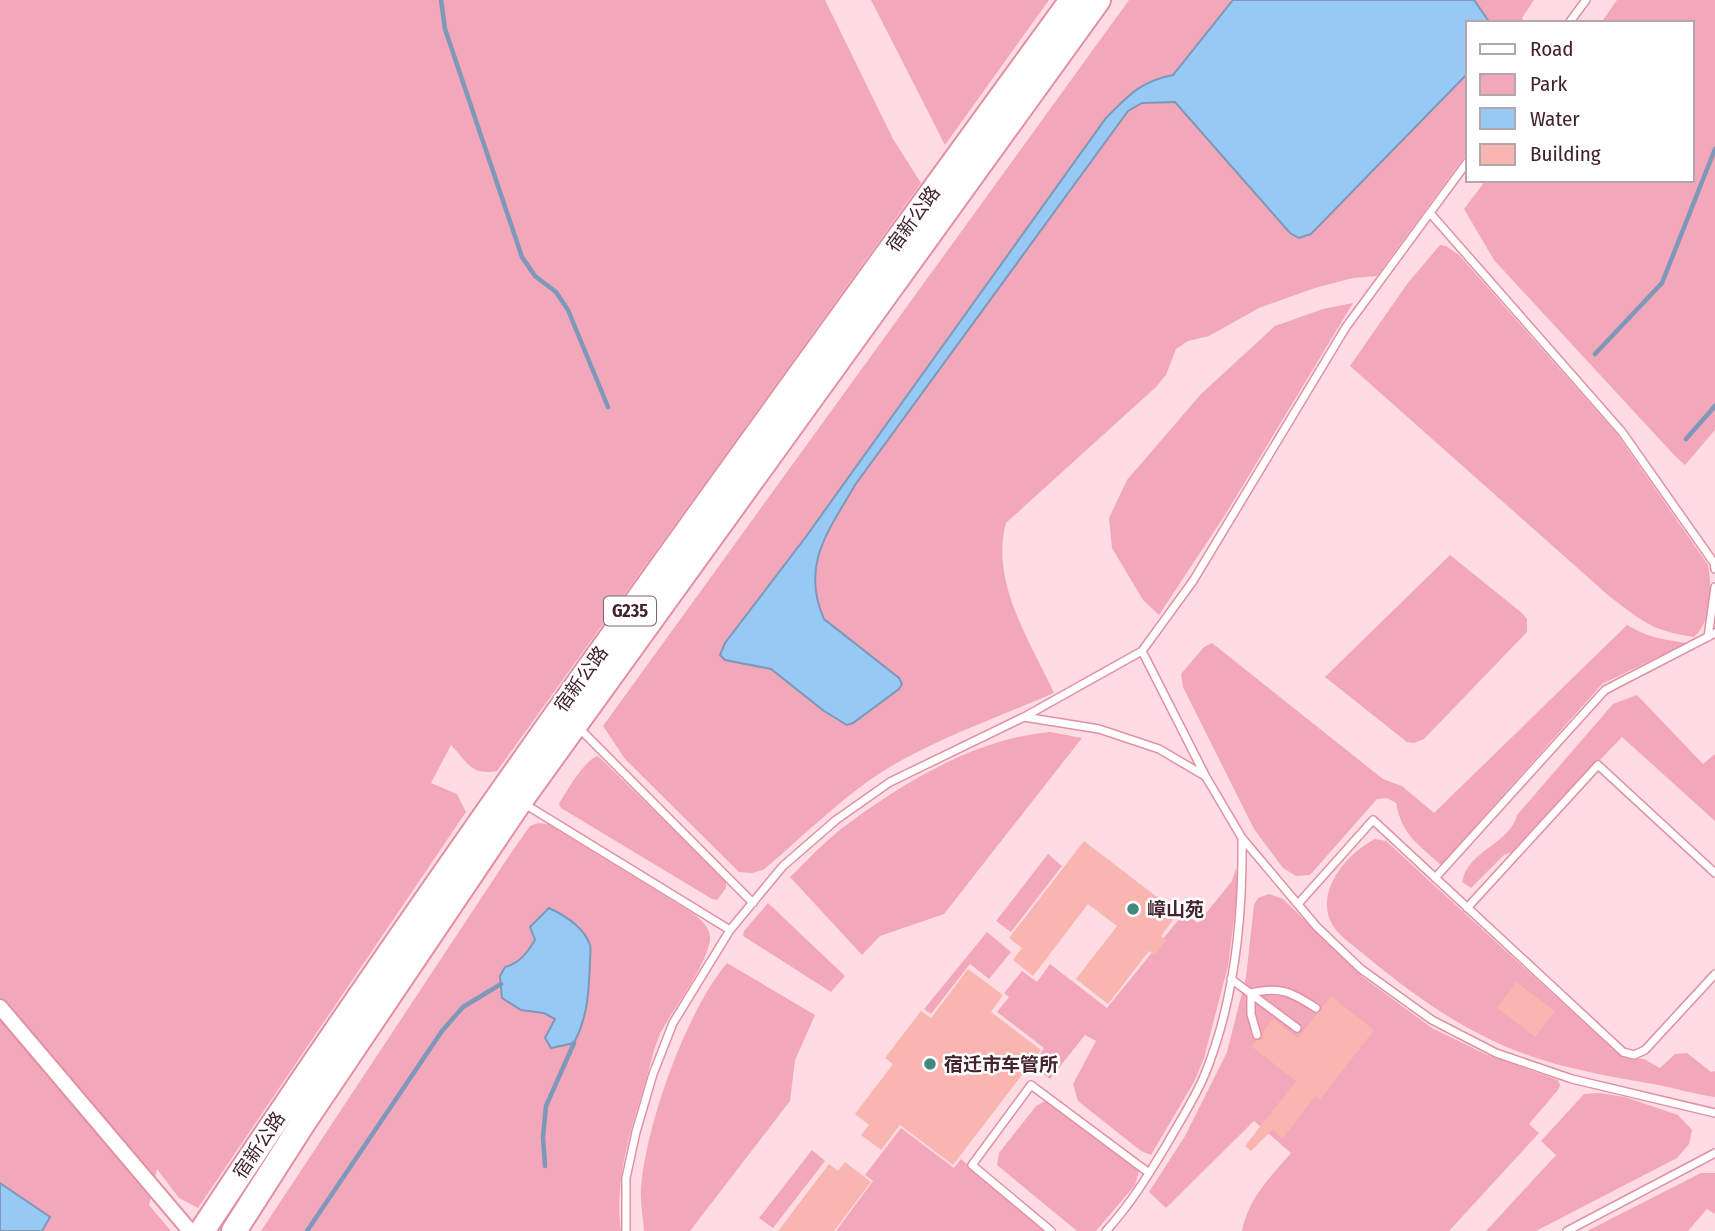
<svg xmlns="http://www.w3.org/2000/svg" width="1715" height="1231" viewBox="0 0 1715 1231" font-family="'Fira Sans Condensed','Noto Sans SC',sans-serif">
  <rect width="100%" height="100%" fill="#ffdce3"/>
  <!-- green -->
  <path fill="#f3a7ba" d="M0,0H825L893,139L921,183L497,771C470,776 467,761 451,745L431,783L457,794L466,812L198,1208L179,1198L157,1169L149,1205L171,1231H0Z
    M871,0H1049L945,145Z
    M1129,0H1534L1522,18L1525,23H1468V152L1377,276L1353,278L1315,288L1259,308L1209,336L1188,341L1176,349L1166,375L1156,387L1006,523C990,582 1030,641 1054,693C1003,715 950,734 902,760C850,788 808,833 763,870L752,873L739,872L625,759L603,726Z
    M1617,0H1715V430L1685,465L1675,456L1494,260L1464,209L1486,180H1692V23H1601Z
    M1440,245L1446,246L1459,255L1617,434L1708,565C1712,586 1712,622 1694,637C1652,631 1642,621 1609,596L1350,366L1407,284Z
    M1353,303L1225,515L1159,615L1143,600L1112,548L1109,518L1127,480L1201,394L1275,326L1323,309Z
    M1450,555L1522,613L1527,619V632L1424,739L1414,743L1407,742L1325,677Z
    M1627,625C1646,637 1665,640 1687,643L1602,684L1441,865C1418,844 1402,835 1396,803L1387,798L1377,799L1310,875L1296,876L1283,868L1254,829L1183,687L1181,674L1204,647L1212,643L1383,779L1402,786L1434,813Z
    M1637,695L1703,764L1715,754V821L1622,737L1512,852L1504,855L1471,888L1462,882C1468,850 1510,844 1517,815L1613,704Z
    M1050,732L1082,738L944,914L880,936L862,955L790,877C807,861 823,843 841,829C901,784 973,739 1050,732Z
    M598,756L726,881V888L717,900L712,899L561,808L559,804C566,792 585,759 598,756Z
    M538,823L548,824L694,914C702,921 711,928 710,940C705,969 674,1007 660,1034C654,1048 650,1065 646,1080C631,1129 614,1179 621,1231H261L513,850L530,826Z
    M1375,839L1386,841L1615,1051L1632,1058L1644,1059L1660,1068L1675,1054L1687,1053L1711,1072L1715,1071V1097C1694,1094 1674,1088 1653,1084C1606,1076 1559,1068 1514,1050C1459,1028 1412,994 1367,957C1356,947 1339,937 1332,924C1314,892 1347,853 1375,839Z
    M1048,854L1062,866L1011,932L996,921Z
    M1236,868L1238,887L1228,966L1204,1058L1194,1082L1151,1155L1141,1151L1078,1101L1073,1084L1096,1041L1085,1035L1050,1079L1032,1065L1044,1048L997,1012L1009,997L1004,993L1022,971L1037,982L1050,964L1107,1008L1184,913L1198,923L1232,881Z
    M1269,894L1283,899L1364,978L1432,1028L1485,1054L1558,1080L1560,1085L1558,1090L1529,1124L1539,1133L1449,1231H1242C1248,1199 1270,1177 1291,1153L1254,1121L1166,1208L1149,1192L1185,1136L1227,1052L1246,977L1254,905L1258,898Z
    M768,903L845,976L831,992L743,936L744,931Z
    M987,932L1011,952L989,979L970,964L931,1014L924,1009Z
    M727,963L815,1015L795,1060L790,1101L690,1231H644C643,1217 640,1202 641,1188C646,1124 686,1012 727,963Z
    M1600,1093L1625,1097L1678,1115L1692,1130L1689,1144L1677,1158L1536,1231H1486L1556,1155L1541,1141L1584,1094Z
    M1045,1101L1139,1171L1135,1185L1096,1231H1077L997,1165L999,1153L1036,1106Z
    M901,1128L954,1168L961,1159L1046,1231H836L873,1181L865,1175Z
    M812,1150L825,1161L773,1228L759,1218Z
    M1701,1173H1715V1214L1707,1209L1688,1231H1587Z"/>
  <!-- water -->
  <path fill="#96caf4" stroke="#7d98b8" stroke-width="2" d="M1233,0H1474L1490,23H1468V73L1311,234L1299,238L1290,233L1175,102L1142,103L1128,111L855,485C829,530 800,565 824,619L899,678L902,684L899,689L853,723L847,725L824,711L771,669L725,660L720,655L725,643L805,538L1106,118C1129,95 1141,81 1173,75Z
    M549,908C564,915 584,927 590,945C591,949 590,956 590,961C589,991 588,1016 574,1043L551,1048L545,1038L555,1019L544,1013L521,1010L502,998L500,976L505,967C520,963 527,953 535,940L530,927Z
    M0,1183L50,1217L42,1231H0Z"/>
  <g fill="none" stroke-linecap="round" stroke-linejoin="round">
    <!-- stream -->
    <path stroke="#7d98b8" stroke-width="4.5" d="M441,0L445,29L522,257L535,276L556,292L568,310L608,407
      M1595,354L1662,283L1715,149
      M1686,439L1715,406
      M545,1166L543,1137L546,1106L574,1043
      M307,1231L442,1031L463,1007L501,984"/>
  </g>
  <!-- building -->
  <path fill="#f9b5b0" d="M1084,841L1178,913L1161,936L1166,940L1155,955L1149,951L1108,1004L1076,979L1117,926L1088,904L1033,976L1013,960L1022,948L1009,938Z
    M968,969L1003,995L991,1012L1041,1050L953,1165L900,1125L881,1150L861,1135L869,1125L855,1114L893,1064L885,1058L921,1011L931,1018Z
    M1516,982L1555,1011L1535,1037L1497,1008Z
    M1331,996L1374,1030L1320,1100L1315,1096L1283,1138L1272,1130L1251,1151L1245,1146L1296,1081L1251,1046L1256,1041L1262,1039L1263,1032L1273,1019L1298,1038Z
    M845,1162L871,1182L834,1231H778L829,1164L838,1171Z"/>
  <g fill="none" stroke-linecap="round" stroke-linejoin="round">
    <!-- service casing -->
    <g stroke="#e291a5" stroke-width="10">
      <path id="service" d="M1569,23L1586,0
        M1430,213L1622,432L1714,563L1715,569
        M1708,637L1715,587
        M1142,651L1206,777L1242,838L1317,927L1361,969L1432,1020L1496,1053L1572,1079L1715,1113
        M1024,717L1099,729L1159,749L1205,776
        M578,727L753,903
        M523,803L730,930
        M1435,878L1605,690L1715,633
        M1298,904L1373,820L1623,1052L1634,1055L1645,1050L1715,974
        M1467,908L1598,765L1715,873
        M1231,979L1297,1028
        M1257,1035L1251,1014V993C1281,986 1291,992 1316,1008
        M626,1231V1178L636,1132L653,1074L673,1023L730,930L783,866L836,820L890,782L1024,717L1142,651L1193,581L1346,327L1468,161
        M1051,1231L972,1165L1031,1085L1149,1173
        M1106,1231C1130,1205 1149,1174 1167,1144C1180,1121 1195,1098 1205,1074C1235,1000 1243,917 1242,838
        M1567,1231L1715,1153"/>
    </g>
    <!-- minor casing -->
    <g stroke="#e291a5" stroke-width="18">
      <path id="minor" d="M0,1007L190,1231"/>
    </g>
    <!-- trunk casing -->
    <g stroke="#e291a5" stroke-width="28">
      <path id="trunk" d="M202,1231C479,812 777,407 1072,0
        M234,1231L303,1123L520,801L1098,0"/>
    </g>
    <!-- service -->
    <use href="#service" stroke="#fff" stroke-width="7"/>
    <!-- minor -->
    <use href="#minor" stroke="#fff" stroke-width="14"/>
    <!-- trunk -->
    <use href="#trunk" stroke="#fff" stroke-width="24"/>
  </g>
  <!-- markers -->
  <g fill="#43897f" stroke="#fff" stroke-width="2.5">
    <circle cx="1133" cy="909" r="7"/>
    <circle cx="930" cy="1064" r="7"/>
  </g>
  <g text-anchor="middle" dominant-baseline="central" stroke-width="5" stroke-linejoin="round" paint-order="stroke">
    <!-- shield labels -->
    <rect fill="#fff" stroke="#7b656b" stroke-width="2" x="604" y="596.5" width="52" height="29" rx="5"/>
    <g font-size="18" font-weight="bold" fill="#43232c">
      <text x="630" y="611">G235</text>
    </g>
    <!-- street labels -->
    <g font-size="19" fill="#43232c" stroke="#fff">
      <text transform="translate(913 219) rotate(-54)">宿新公路</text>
      <text transform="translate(581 679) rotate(-54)">宿新公路</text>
      <text transform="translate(259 1145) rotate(-56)">宿新公路</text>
    </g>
    <!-- poi labels -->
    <g font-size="19" font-weight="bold" fill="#43232c" stroke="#fff" text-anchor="start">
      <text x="1147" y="909">嶂山苑</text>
      <text x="944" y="1064">宿迁市车管所</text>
    </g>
  </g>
  <!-- legend -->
  <rect x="1466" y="21" width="228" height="161" fill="#ffffff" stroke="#b4a7ab" stroke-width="2"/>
  <rect x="1480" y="44" width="35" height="10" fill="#ffffff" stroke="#b4a7ab" stroke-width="2"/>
  <text x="1530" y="56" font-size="21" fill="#43232c">Road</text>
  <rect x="1480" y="74" width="35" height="21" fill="#f3a7ba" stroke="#b4a7ab" stroke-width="2"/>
  <text x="1530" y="91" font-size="21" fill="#43232c">Park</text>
  <rect x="1480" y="108" width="35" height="21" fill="#96caf4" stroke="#b4a7ab" stroke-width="2"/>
  <text x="1530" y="126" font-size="21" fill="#43232c">Water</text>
  <rect x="1480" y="144" width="35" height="21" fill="#f9b5b0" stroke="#b4a7ab" stroke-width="2"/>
  <text x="1530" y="161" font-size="21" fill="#43232c">Building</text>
</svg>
